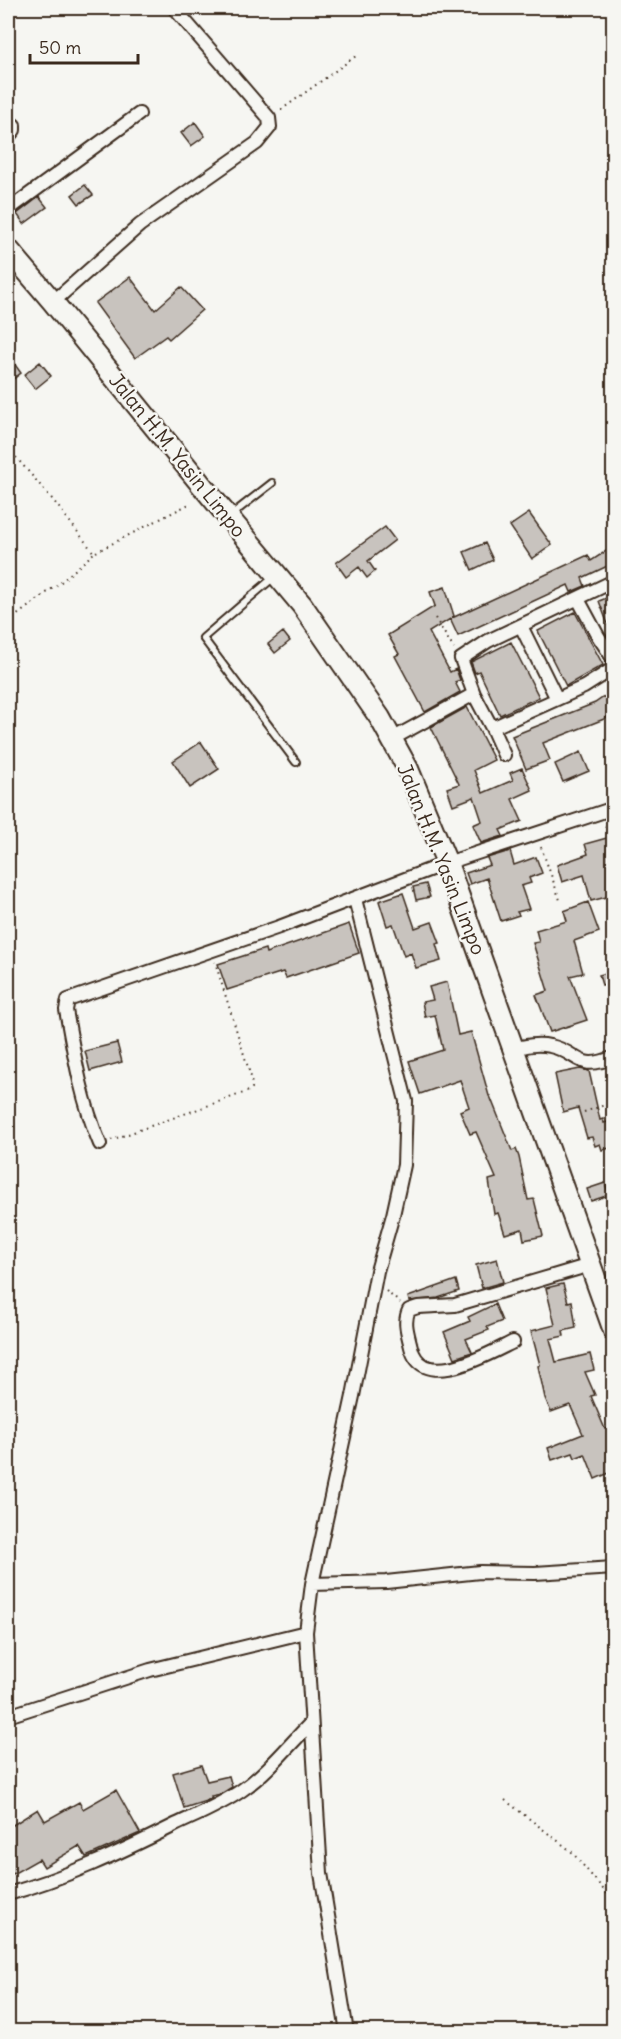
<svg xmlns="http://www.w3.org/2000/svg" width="621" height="2039" viewBox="0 0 621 2039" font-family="Delius,sans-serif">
  <rect width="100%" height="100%" fill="#f6f6f2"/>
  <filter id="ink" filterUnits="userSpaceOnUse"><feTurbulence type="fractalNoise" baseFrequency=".0167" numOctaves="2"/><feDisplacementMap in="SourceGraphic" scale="12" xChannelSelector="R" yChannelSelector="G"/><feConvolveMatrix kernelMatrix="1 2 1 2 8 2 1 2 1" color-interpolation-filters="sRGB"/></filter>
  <g filter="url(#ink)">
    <!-- building -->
    <path fill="#c8c3be" stroke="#3b2a1e" stroke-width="1.5" d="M195,122L205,136L191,146L181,133Z
      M85,185L93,195L79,204L72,195Z
      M39,197L47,207L24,224L17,214Z
      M130,277L155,310L181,287L202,310L169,339L166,336L135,358L95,303Z
      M8,355L21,373L8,383Z
      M40,362L51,376L35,389L24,375Z
      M529,513L552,545L532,559L510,526Z
      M385,527L395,540L368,561L375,571L367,578L359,567L346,577L336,563Z
      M485,543L493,560L472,570L464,552Z
      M614,546V563L582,578L585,586L571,592L568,585L458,636L450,619L429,632L450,672L456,669L460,680L455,682L460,692L425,712L395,656L399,654L388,635L435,606L430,592L445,587L454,616L452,618L588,555L591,561Z
      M614,595V635H612L599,601Z
      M575,612L603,665L566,686L538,631Z
      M283,632L290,641L275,653L268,644Z
      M511,642L539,697L500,715L479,671L475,673L471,662Z
      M614,690V712L604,719L543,743L550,760L526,769L512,736L595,703Z
      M467,707L494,760L474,770L483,793L513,780L510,773L522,768L532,790L512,799L522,821L500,830L503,836L481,843L473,825L482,821L474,797L453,805L447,788L459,784L431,727Z
      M201,742L219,769L190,788L173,761Z
      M581,752L589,771L563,782L555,764Z
      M614,836V895L591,901L584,875L562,882L557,865L588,854L585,844Z
      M510,851L514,865L536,857L542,873L529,878L531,883L521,886L529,909L517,912L519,915L501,921L487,878L470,884L466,873L490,865L487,858Z
      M426,884L430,897L416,900L413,887Z
      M403,893L415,928L432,922L440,943L436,944L441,961L416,968L411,953L404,956L393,924L387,926L379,901Z
      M588,902L599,932L574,941L583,973L570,976L587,1020L550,1032L536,995L548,991L533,943L539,942L536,930L567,921L564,911Z
      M349,924L359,953L286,978L283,972L227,990L218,964L265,949L266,953Z
      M614,971V982L602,985L599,975Z
      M447,982L458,1035L471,1032L489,1096H490L512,1151L516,1149L519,1157L528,1200L534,1199L543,1236L524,1240L522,1229L505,1234L498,1213L494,1214L489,1180L496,1178L476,1132L470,1134L460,1111L469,1107L460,1080L420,1094L409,1061L443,1050L435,1015L425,1017L422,1002L433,1000L429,987Z
      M117,1043L122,1062L90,1071L85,1051Z
      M580,1069L589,1071L600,1120L603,1119L604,1123L614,1120V1147L602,1150L600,1144L595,1146L592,1137L587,1138L578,1108L563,1112L555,1074Z
      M605,1183L609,1195L591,1201L587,1189Z
      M497,1259L503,1282L482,1288L476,1265Z
      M456,1280L459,1291L438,1298L409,1301L408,1297Z
      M563,1284L568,1302L572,1301L576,1328L563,1331L564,1336L550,1339L556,1362L590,1354L594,1370L585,1372L595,1395L591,1396L605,1429L614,1426V1471L595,1479L585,1454L575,1458L573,1453L552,1460L548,1448L583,1434L570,1405L551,1412L545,1398L538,1366L540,1365L531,1331L555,1325L546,1288Z
      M495,1304L502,1321L487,1327L489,1330L466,1339L472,1352L455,1358L444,1332L470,1321L468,1317Z
      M201,1765L207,1781L229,1776L232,1787L221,1794L211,1796L212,1798L206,1801L184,1808L173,1773Z
      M116,1790L140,1833L86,1857L79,1846L44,1867L39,1859L11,1875L8,1868V1828L38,1809L45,1821L79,1802L83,1809Z"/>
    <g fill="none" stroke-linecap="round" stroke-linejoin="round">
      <!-- lane casing -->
      <g stroke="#3b2a1e" stroke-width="10">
        <path id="lane" d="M231,515L272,483
          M274,577L203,638L296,762"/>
      </g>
      <!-- street casing -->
      <g stroke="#3b2a1e" stroke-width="16">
        <path id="street" d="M8,137L14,130V125
          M8,210L139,114
          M53,302L140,225L257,143L270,127L269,118L174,8
          M578,599L598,636L614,660
          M521,626L557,699
          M474,694L461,659L488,641L614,581
          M492,728L504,755
          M392,739L474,694L492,728L584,687L614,668
          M512,1049C525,1046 537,1043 550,1046C580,1052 576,1073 614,1057
          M100,1144C82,1102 74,1055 66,1010L68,1000L279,927L447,863L614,808
          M513,1342C488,1354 422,1393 411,1347C408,1334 403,1322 409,1310L418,1307L455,1305L590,1265
          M312,1584L353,1396L377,1271L393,1215L404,1165L406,1101L355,899
          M8,1716L150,1670L306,1632
          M8,1894C65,1878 119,1853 173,1826C196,1815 221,1805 242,1790C268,1772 289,1745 311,1723
          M347,2032L321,1873L306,1632L312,1584L386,1582L480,1572L535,1573L614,1568"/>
      </g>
      <!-- primary casing -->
      <g stroke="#3b2a1e" stroke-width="24">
        <path id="primary" d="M8,249L53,302L204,488L302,605L380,718L408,769L447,863L614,1331"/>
      </g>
      <!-- path -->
      <path stroke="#3b2a1e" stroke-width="2" stroke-dasharray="1.5 4.5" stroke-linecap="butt" d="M281,110L356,56
        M8,448L53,500L94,553L191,503
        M435,618L454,649
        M8,622L61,582L94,553
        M605,826L614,850
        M541,847L560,900
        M584,1112L614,1102
        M111,1140L249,1091L252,1088L251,1077L215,962
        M386,1291L400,1303
        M505,1800L571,1851L614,1902"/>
      <!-- lane -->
      <use href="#lane" stroke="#f6f6f2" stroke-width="6"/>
      <!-- street -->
      <use href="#street" stroke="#f6f6f2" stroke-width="12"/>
      <!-- primary -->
      <use href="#primary" stroke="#f6f6f2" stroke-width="20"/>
    </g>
  </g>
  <g text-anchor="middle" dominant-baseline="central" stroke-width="5" stroke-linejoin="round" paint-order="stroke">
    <!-- street labels -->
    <g font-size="20" fill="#3b2a1e" stroke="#f6f6f2">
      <text transform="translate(178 455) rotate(51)">Jalan H.M. Yasin Limpo</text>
      <text transform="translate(442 859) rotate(68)">Jalan H.M. Yasin Limpo</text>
    </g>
  </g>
  <!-- margin -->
  <rect width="621" height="2039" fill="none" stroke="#f6f6f2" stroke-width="30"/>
  <rect x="15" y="15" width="591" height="2009" fill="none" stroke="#3b2a1e" stroke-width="2" filter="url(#ink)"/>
  <!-- scale -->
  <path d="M30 54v9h108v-9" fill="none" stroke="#3b2a1e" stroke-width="3"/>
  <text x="39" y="54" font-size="18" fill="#3b2a1e" stroke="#f6f6f2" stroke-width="4.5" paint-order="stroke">50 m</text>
</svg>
